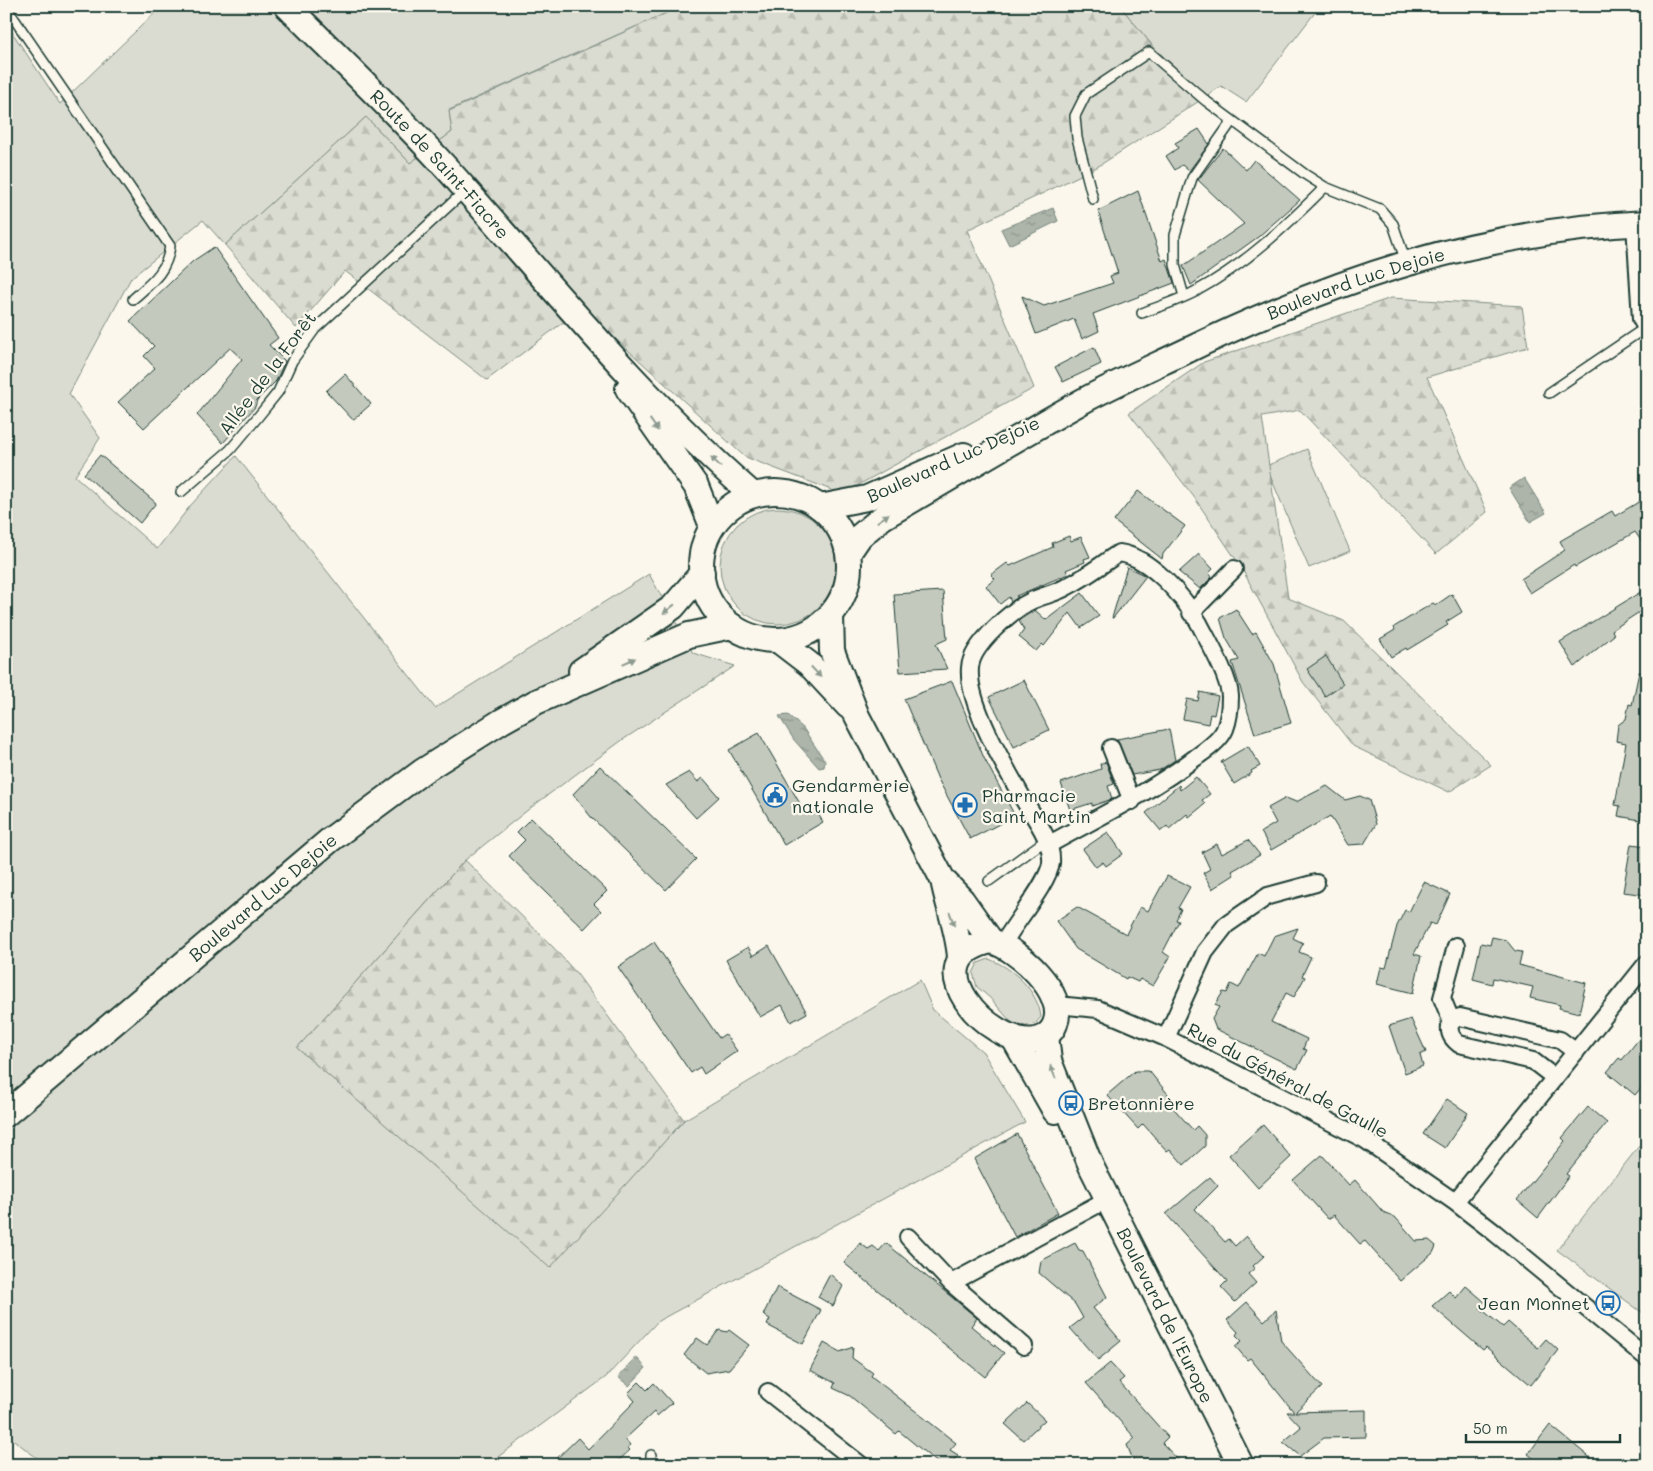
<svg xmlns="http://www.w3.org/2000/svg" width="1653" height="1471" viewBox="0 0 1653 1471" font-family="Mali,sans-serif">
  <defs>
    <pattern id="forest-firs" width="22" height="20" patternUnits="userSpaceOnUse" patternTransform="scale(1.25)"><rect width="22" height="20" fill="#dbdcd1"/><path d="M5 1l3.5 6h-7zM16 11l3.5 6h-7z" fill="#bcbeb4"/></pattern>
    <pattern id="water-ripples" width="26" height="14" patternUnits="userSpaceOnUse" patternTransform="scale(1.25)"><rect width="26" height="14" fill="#adb4aa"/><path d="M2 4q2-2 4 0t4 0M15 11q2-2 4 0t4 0" fill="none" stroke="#8c948b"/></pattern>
  </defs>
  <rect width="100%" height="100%" fill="#fbf7ec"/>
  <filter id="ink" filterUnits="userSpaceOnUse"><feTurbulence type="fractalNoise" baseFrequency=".02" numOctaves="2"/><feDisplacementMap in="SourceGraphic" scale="10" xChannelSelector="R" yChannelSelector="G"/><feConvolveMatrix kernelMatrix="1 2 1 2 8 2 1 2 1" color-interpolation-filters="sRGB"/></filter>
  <g filter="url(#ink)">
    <!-- green -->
    <path fill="#dbdcd1" stroke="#7d8c82" d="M162,6H682L449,110L452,132L410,163L366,117L225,245L203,220L131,278L69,394L100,438L75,476L157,549L190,506L236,456L435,708L649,574L693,653L735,666L621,741L529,809L465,860L297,1048L550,1267L684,1120L920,980L933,1010L983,1052L1025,1122L658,1321L606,1377L487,1465H46L6,1434V23L60,104Z
      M1120,6H1320L1246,102L1221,86L1207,96L1156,50Z
      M1307,449L1350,551L1309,568L1266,466Z
      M720 566a58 58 0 1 1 116 0a58 58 0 1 1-116 0Z
      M989,959C1013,968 1038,991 1041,1017L1035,1024L1022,1026L1012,1023L990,998L977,987L973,973L978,963Z
      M1647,1136V1316L1557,1250Z"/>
    <!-- forest -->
    <path fill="url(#forest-firs)" stroke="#7d8c82" d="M682,6H1120L1156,50L1207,96L1097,167L967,230L1034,388L842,494L745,457L582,308L487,380L345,271L296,328L225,245L366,117L410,163L452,132L449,111Z
      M1391,298L1522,306L1528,347L1427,377L1487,512L1436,554L1300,410L1262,417L1288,598L1344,621L1491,765L1449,792L1353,746L1303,682L1241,567L1194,497L1129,413L1204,362Z
      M465,860L553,947L577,974L684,1120L550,1268L297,1048Z"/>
    <!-- water -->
    <path fill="url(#water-ripples)" stroke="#74847b" d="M1053,208L1058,221L1009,245L1001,229Z
      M1524,478L1546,513L1530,522L1509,488Z
      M788,715L803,728L825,761L824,767L819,768L794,740L779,716Z
      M636,1357L646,1368L629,1386L618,1377Z"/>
    <!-- building -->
    <path fill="#c4c9be" stroke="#1f3d34" d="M1199,129L1209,144L1189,171L1182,165L1175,170L1166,156L1178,148L1175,143Z
      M1223,148L1246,170L1254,160L1300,200L1258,237L1191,285L1183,266L1244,224L1198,180Z
      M1138,191L1162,261L1166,259L1174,283L1093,314L1099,331L1082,339L1074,319L1036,334L1022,296L1044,306L1113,283L1110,276L1118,273L1098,211Z
      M214,247L278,338L269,345L285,361L276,381L257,400L255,407L223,443L197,415L242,359L230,348L144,428L118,402L155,368L144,356L154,346L130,321L193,261Z
      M1094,347L1101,364L1063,382L1055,367Z
      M345,374L371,404L353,420L326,391Z
      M100,455L156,503L140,523L84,474Z
      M1138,491L1185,526L1163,554L1162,559L1114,521Z
      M1647,497V549L1635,532L1575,567L1574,565L1530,593L1521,579L1565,550L1560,541L1612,511L1615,516Z
      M1069,536L1071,541L1081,537L1090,557L1084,559L1085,562L1066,570L1068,574L1016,596L1018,597L1011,602L1009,597L1000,604L986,586L995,579L991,575L1007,563L1010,566L1053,547L1052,543Z
      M1199,554L1213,569L1209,573L1212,577L1200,589L1179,572Z
      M1127,567L1146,576L1113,618H1112Z
      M1647,588V607L1612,630L1614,635L1575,667L1560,642Z
      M943,591L947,639L936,644L947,669L900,672L894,594Z
      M1082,593L1099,616L1081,628L1070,613L1044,646L1042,644L1036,651L1019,637L1024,630L1019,621L1021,619L1035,610L1046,620Z
      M1452,594L1462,612L1446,622L1448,625L1407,650L1406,648L1391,657L1380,639L1395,630L1394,627L1433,603L1436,605Z
      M1236,609L1252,634L1256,632L1274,664L1291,723L1255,734L1232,662L1239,660L1226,638L1220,618Z
      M1326,656L1343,684L1325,696L1307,669Z
      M1639,672H1647V810L1643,809L1640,820L1618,816L1620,806L1615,805L1626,743L1616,741L1618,725L1626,719L1629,704L1632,705Z
      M1024,680L1049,730L1014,747L989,697Z
      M952,681L984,758L1015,816L970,839L938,779L904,699Z
      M1200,692L1218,696L1214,715L1210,714L1208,724L1183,719L1187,699L1198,701Z
      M1169,729L1175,760L1160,770L1132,775L1117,739Z
      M759,733L806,814L815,809L823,822L784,845L729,750Z
      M1248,746L1260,766L1251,771L1252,773L1234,784L1221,762Z
      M1106,762L1114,784L1108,786L1112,799L1092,806V803L1070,810L1061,783L1101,769L1100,764Z
      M600,766L696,859L666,890L591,817L573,794Z
      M689,772L698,782L703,778L719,797L696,818L666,785Z
      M1196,777L1210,794L1202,800L1205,804L1189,817L1187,814L1169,829L1167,826L1161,831L1146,813L1179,785L1180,790Z
      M1327,786L1345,800L1360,796L1369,800L1376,824L1364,844L1348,845L1330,816L1271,850L1261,832L1276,823L1268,808L1286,798L1296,802Z
      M531,818L607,891L594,904L601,911L584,929L509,856L525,840L517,832Z
      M1108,832L1123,854L1106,866L1103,862L1096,867L1083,849Z
      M1248,840L1260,855L1232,871L1234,875L1212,889L1203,873L1210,869L1202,852L1217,844L1222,854Z
      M1631,844L1647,846V895L1623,892Z
      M1167,876L1190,887L1178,908L1181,909L1176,920L1179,921L1163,952L1170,957L1153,986L1140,979L1138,982L1127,977L1126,979L1076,949L1056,921L1077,907L1126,934L1140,907L1148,911Z
      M1424,882L1450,894L1436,925L1430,923L1414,954L1421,956L1413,993L1377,984L1381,967L1386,968L1397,926L1405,910L1409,912Z
      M1298,928L1293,938L1303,943L1299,952L1311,957L1302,976L1305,977L1294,997L1286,993L1271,1022L1307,1039L1303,1049L1307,1050L1297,1069L1216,1029L1212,1019L1219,1007L1215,1005L1223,992L1227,993L1231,984L1239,988L1258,953L1264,956L1274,936Z
      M1492,937L1506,940L1515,951L1522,952L1519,965L1586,983L1579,1013L1559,1008L1560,1005L1530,998L1533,987L1493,978L1492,984L1473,979L1481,943L1490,945Z
      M654,942L719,1038L725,1034L737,1051L704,1074L700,1067L691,1073L618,967Z
      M769,946L807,1013L791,1022L782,1005L760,1017L726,960L748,947L753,956Z
      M1411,1019L1426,1052L1420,1055L1423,1066L1405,1073L1389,1026Z
      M1647,1029V1081L1635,1095L1607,1072L1619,1058L1622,1060Z
      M1135,1071H1149L1172,1099L1168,1102L1193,1130L1197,1126L1205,1135V1146L1184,1165L1170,1149L1167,1151L1143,1124L1138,1129L1107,1095Z
      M1447,1099L1468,1113L1445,1148L1423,1134Z
      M1588,1107L1607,1123L1566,1174L1569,1176L1538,1218L1517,1200L1565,1141L1562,1138Z
      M1263,1125L1291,1157L1258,1188L1229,1155Z
      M1017,1134L1058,1213L1015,1237L974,1159Z
      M1322,1155L1349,1185L1355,1180L1383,1212L1395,1217L1416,1241L1429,1240L1436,1246L1433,1253L1400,1281L1365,1241L1360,1244L1334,1215L1328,1219L1293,1180Z
      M1210,1177L1218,1186L1195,1209L1225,1242L1229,1239L1235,1246L1246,1236L1264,1256L1253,1266L1255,1268L1248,1274L1256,1283L1235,1302L1221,1287L1227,1281L1166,1214Z
      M860,1243L868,1249L873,1246L879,1251L886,1243L977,1318L971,1326L1004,1353L985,1377L844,1263Z
      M1075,1243L1079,1250L1083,1251L1107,1297L1093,1308L1121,1341L1098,1360L1070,1328L1083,1318L1075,1304L1039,1273L1041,1261Z
      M830,1274L843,1286L833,1306L818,1297Z
      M1466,1286L1485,1302L1480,1308L1503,1327L1508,1322L1538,1348L1546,1339L1558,1350L1531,1385L1486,1347L1483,1350L1432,1306L1449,1291L1456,1298Z
      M777,1287L821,1310L803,1344L767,1325L770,1319L763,1315Z
      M1247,1302L1264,1321L1276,1310L1281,1341L1322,1387L1295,1412L1366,1410V1437L1324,1438L1300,1456L1283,1442L1301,1427L1287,1412H1294L1250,1358L1247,1360L1235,1346L1242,1341L1236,1335L1238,1332L1227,1320Z
      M719,1330L727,1332L729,1330L749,1345L729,1369L706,1373L684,1355L697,1338L707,1345Z
      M824,1343L840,1352L853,1347L852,1358L873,1373L871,1376L956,1443L950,1450L958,1455L950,1465H940L899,1431L896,1434L850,1396L833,1388L835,1383L810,1370Z
      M1110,1363L1124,1378L1119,1382L1168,1437L1162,1443L1183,1465H1137L1133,1460L1127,1445L1135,1438L1086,1383Z
      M639,1382L647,1390L654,1383L672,1403L657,1416L654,1412L625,1439L630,1445L628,1448L630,1450L614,1465H550L578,1438L588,1449L635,1401L628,1393Z
      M1027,1403L1045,1420L1023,1440L1005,1424Z
      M1550,1425L1599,1465H1542L1528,1454Z"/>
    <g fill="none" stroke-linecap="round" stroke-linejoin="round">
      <!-- lane casing -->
      <g stroke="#1f3d34" stroke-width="12">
        <path id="lane" d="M6,7L170,246C167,272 151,283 133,299
          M1093,199L1077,138L1075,116L1086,94L1149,52L1206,101L1306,175L1325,187L1380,209L1393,224L1406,262
          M1184,296L1175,265V235L1192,178L1232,121
          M1142,313C1160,306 1181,300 1198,290C1246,264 1287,225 1325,187
          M1549,393L1645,328
          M181,492L230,450L257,418L278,392L292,361L315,329L466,190
          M989,881L1046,840
          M651,1465V1455"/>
      </g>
      <!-- street casing -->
      <g stroke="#1f3d34" stroke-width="20">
        <path id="street" d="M1635,224L1641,319L1647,330
          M1191,613L1234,569
          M1111,748L1132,801
          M1003,944C1013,925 1049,882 1051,863C1053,840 1033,816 1022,797C1005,766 967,704 970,668C971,645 1013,609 1033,600C1044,595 1057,593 1068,586C1086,577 1102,564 1119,553C1150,557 1183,596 1199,623C1208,641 1229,676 1230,696C1230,707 1229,719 1225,729C1220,741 1205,751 1195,758C1149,793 1098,817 1048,845
          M1057,1005L1098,1009L1166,1038L1364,1139L1455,1202L1495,1233L1647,1358
          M1451,1020L1442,998L1456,946
          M1166,1038L1205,952L1226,925L1268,896L1316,883
          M1555,1078L1533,1061L1459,1044C1450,1037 1448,1031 1451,1020L1460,1017L1560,1040L1576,1052
          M1455,1202L1647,963
          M908,1237L951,1283L1024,1346
          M951,1283L1108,1199
          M768,1392L861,1465"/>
      </g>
      <!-- secondary casing -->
      <g stroke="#1f3d34" stroke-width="28">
        <g id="secondary">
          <path id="s1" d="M287,6C348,67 410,126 467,191C559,295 647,403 752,494"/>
          <path d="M628,389L696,486L712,526"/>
          <circle cx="775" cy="566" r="74"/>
          <path d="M820,507L867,498L964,455"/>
          <path id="s2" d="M849,552L860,536L883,517C949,479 1015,439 1081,402C1114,384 1148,369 1182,353C1332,280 1479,230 1647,223"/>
          <path d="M831,616L832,651L857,716L943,880L962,900L991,941"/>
          <path d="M779,641L809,664L848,706"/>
          <path d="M581,671L673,607L702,573"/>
          <path d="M943,880C948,906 958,931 960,957"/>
          <path d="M991,941C1017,948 1068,993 1055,1024C1052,1032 1044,1039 1035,1040C989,1047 911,959 991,941Z"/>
          <path id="s3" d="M1046,1036L1049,1061L1091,1166L1241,1465"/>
          <path d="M1013,1037L1055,1111"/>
          <path id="s4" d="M6,1114L330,840L423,771L502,721L536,702L689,635L732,626"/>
        </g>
      </g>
      <!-- lane -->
      <use href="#lane" stroke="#fbf7ec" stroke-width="9"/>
      <!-- street -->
      <use href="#street" stroke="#fbf7ec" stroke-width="16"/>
      <!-- secondary -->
      <use href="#secondary" stroke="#fbf7ec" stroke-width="24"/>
    </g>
    <!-- one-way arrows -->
    <defs><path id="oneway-solid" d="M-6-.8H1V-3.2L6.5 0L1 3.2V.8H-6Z" transform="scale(1.25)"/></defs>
    <g fill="#8d9a90">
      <use href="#oneway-solid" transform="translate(654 425) rotate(55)"/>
      <use href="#oneway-solid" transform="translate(716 462) rotate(-136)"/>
      <use href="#oneway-solid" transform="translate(883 518) rotate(-35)"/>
      <use href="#oneway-solid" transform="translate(669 609) rotate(142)"/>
      <use href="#oneway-solid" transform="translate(629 661) rotate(-24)"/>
      <use href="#oneway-solid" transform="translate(816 672) rotate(47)"/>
      <use href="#oneway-solid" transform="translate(952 919) rotate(71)"/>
      <use href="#oneway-solid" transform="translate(1053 1072) rotate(-112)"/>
    </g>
  </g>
  <!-- icons -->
  <defs>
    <g id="civic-ring" transform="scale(1.25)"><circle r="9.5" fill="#fbf7ec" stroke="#1f6fb2" stroke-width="1.5"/><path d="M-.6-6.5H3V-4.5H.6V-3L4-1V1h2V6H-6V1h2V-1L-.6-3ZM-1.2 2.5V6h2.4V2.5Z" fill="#1f6fb2"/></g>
    <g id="pharmacy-ring" transform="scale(1.25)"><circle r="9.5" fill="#fbf7ec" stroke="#1f6fb2" stroke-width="1.5"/><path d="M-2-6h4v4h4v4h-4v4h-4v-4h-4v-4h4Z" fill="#1f6fb2"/></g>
    <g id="bus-ring" transform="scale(1.25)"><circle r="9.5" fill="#fbf7ec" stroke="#1f6fb2" stroke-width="1.5"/><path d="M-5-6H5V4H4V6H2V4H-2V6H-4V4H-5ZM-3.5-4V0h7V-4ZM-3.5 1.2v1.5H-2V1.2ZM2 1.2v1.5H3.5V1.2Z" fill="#1f6fb2"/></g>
  </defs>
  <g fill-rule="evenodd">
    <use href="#civic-ring" x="775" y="795"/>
    <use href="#pharmacy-ring" x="965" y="805"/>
    <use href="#bus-ring" x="1071" y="1103"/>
    <use href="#bus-ring" x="1608" y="1303"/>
  </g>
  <g text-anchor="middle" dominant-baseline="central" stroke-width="4.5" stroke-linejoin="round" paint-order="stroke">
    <!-- street labels -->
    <g font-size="18" fill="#1f3d34" stroke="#fbf7ec">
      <text stroke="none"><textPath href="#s1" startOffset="220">Route de Saint-Fiacre</textPath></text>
      <text stroke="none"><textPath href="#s2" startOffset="578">Boulevard Luc Dejoie</textPath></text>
      <text transform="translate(267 373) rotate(-53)">Allée de la Forêt</text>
      <text transform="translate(953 459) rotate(-24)">Boulevard Luc Dejoie</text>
      <text stroke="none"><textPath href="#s4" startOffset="336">Boulevard Luc Dejoie</textPath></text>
      <text transform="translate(1288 1080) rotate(28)">Rue du Général de Gaulle</text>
      <text stroke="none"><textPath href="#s3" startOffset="305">Boulevard de l'Europe</textPath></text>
    </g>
    <!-- poi labels -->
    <g font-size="18" fill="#1f3d34" stroke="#fbf7ec" text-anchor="start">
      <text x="792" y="785">Gendarmerie<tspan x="792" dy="21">nationale</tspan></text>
      <text x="982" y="795">Pharmacie<tspan x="982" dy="21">Saint Martin</tspan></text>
      <text x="1088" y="1103">Bretonnière</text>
      <text x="1590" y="1303" text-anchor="end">Jean Monnet</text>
    </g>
  </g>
  <!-- margin -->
  <rect width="1653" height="1471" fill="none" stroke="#fbf7ec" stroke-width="25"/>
  <rect x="12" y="12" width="1628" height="1446" fill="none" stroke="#1f3d34" stroke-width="2" filter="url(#ink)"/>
  <!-- scale -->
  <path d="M1466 1434v8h154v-8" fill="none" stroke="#1f3d34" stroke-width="2.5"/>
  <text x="1473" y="1434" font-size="15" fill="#1f3d34" stroke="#fbf7ec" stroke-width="4" paint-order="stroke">50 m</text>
</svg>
